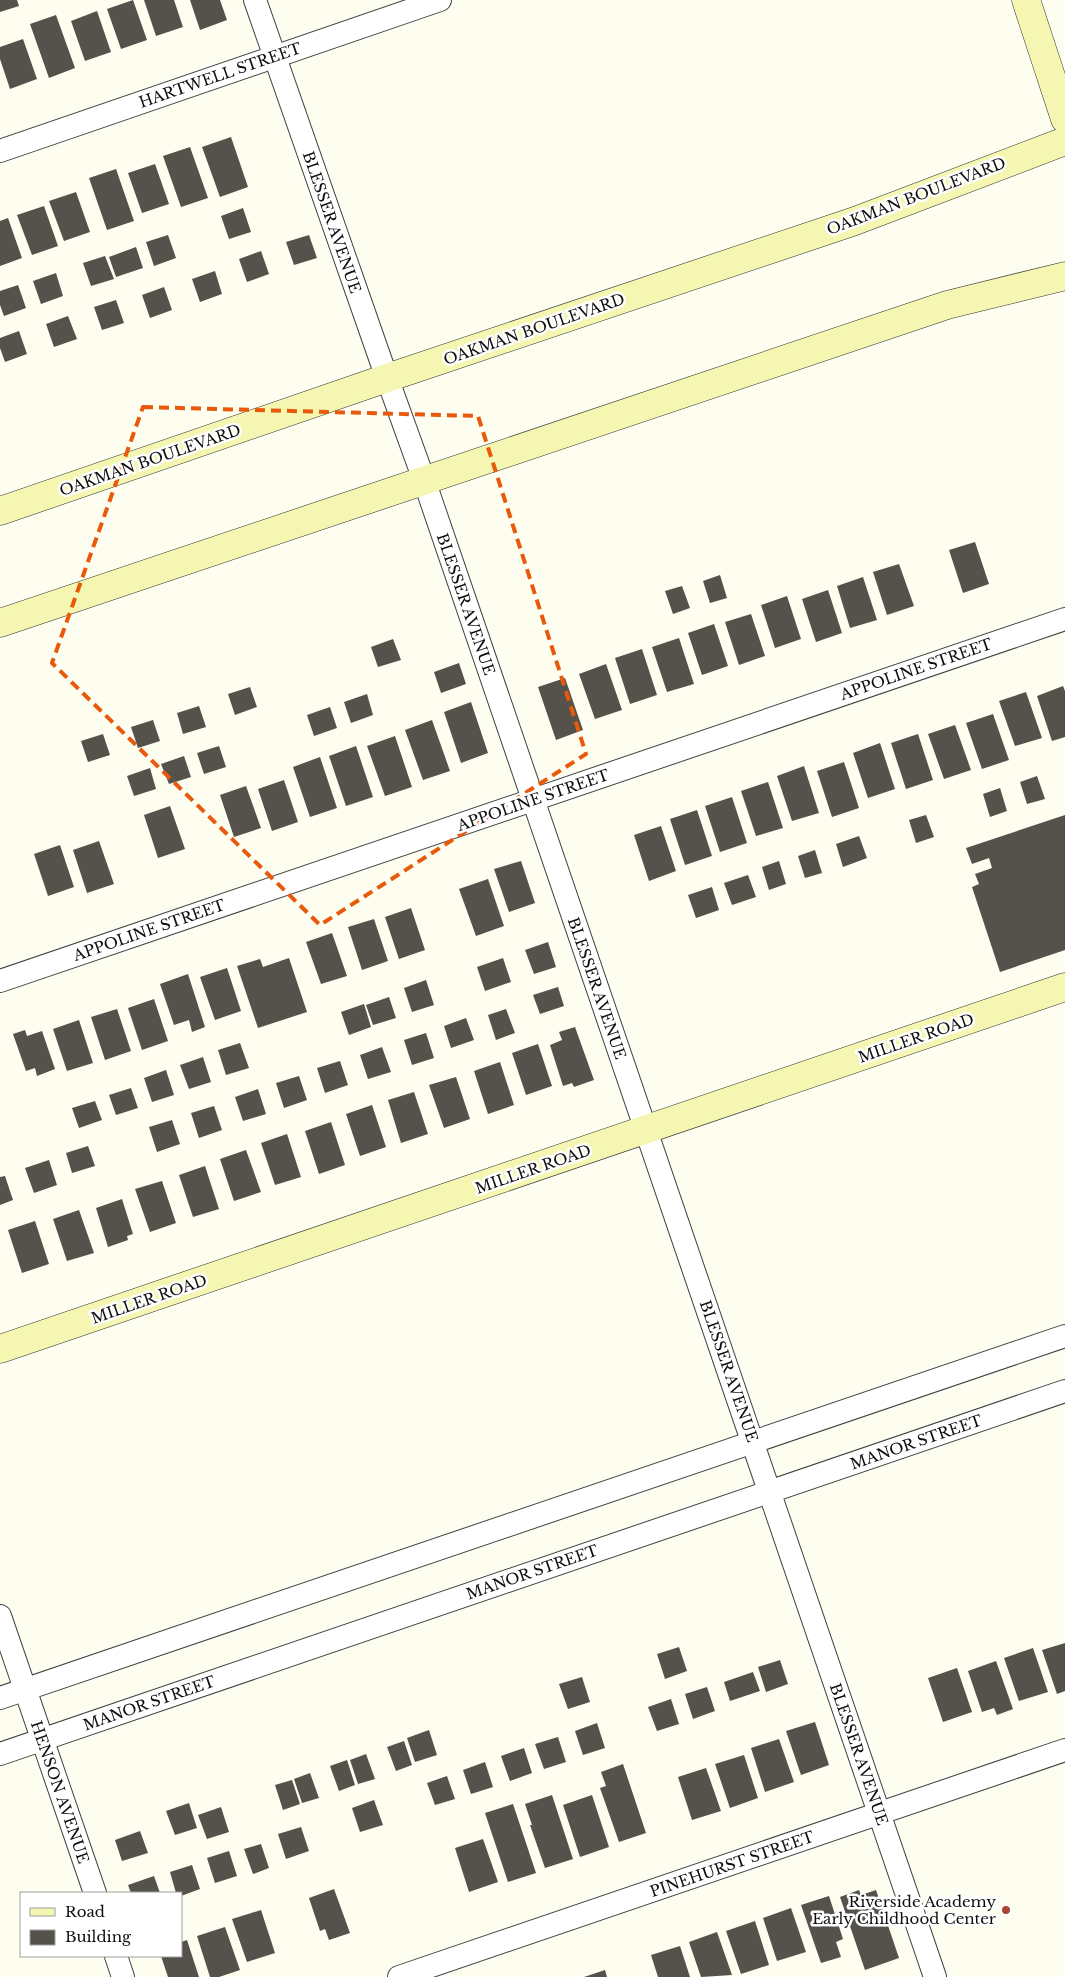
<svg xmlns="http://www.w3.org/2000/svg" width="1065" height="1977" viewBox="0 0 1065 1977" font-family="'Libre Baskerville',serif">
  <rect width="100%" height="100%" fill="#fdfdf0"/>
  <!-- building -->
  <path fill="#55514b" d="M0,0H17L19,6L0,12Z
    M133,0L147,40L121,49L107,9Z
    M144,0H174L183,27L156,36Z
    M190,0H220L227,20L200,30Z
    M97,11L111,52L85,61L71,21Z
    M56,15L75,68L49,78L30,24Z
    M23,39L37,79L10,89L0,59V47Z
    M231,137L248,187L220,197L202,147Z
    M190,147L208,198L181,207L163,156Z
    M155,164L169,204L142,213L128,173Z
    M116,169L134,221L107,230L89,178Z
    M76,192L90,232L64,241L49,201Z
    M44,206L58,246L32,255L17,215Z
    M243,208L251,232L229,239L221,216Z
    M8,218L22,258L0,266V221Z
    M168,235L176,258L154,266L146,242Z
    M309,235L317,258L294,265L286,242Z
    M136,247L143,268L116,277L109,257Z
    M261,251L269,274L247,282L239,259Z
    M105,256L114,279L91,286L83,263Z
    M215,271L222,294L200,302L192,279Z
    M56,273L63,296L41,304L33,281Z
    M18,285L26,308L4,316L0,305V291Z
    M164,287L172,310L150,318L142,295Z
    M116,300L124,323L102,330L94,307Z
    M68,316L77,339L54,347L46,324Z
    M19,331L27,354L5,362L0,348V338Z
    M975,542L989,584L963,593L949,550Z
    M899,564L914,606L887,615L873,572Z
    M720,575L727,598L710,603L703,581Z
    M863,577L877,620L850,628L837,586Z
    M682,586L690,608L673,614L665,591Z
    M828,590L842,633L816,642L802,599Z
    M787,596L801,639L775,648L761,605Z
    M751,614L765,656L739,665L725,622Z
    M714,624L728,666L702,675L688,633Z
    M679,638L694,684L667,692L652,647Z
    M393,639L401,660L378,667L371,647Z
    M642,649L657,695L630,704L615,658Z
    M459,663L466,684L441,693L434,672Z
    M606,664L622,710L595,719L579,674Z
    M565,678L583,730L556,740L538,687Z
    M1063,686L1065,691V737L1052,741L1037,696Z
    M250,687L257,707L235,715L228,694Z
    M1026,692L1042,738L1015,746L999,701Z
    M367,694L373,715L351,723L344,702Z
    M471,702L488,753L461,763L444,712Z
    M199,706L206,727L183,734L177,713Z
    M330,707L337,728L314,736L307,715Z
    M993,714L1009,760L982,769L966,723Z
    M153,720L160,741L138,748L131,727Z
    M432,720L450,771L423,780L405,730Z
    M955,725L971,770L944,779L928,734Z
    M103,734L110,755L88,762L81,741Z
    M918,734L933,780L906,789L891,743Z
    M395,736L412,787L385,796L367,746Z
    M880,743L895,789L868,798L853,753Z
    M219,746L226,767L204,774L197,753Z
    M356,746L373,797L346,806L329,756Z
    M184,756L191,777L169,784L161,764Z
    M320,757L337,808L310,817L293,767Z
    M844,762L859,808L832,817L817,771Z
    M804,766L819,813L792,821L777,776Z
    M150,768L156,789L134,796L127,776Z
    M1037,776L1045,799L1027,804L1020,782Z
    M284,780L298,822L272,831L258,789Z
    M768,782L783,828L756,836L741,791Z
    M246,786L261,828L234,837L220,795Z
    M1000,788L1007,811L990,817L983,794Z
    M732,797L747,843L720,852L705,806Z
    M170,806L185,849L158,858L144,815Z
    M697,810L712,856L685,865L670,819Z
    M926,815L934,837L916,843L909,820Z
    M1065,815V950L1000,972L972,887L979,884L975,874L992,868L989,858L972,864L966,848Z
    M661,826L676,871L649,881L634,835Z
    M859,836L867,858L843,867L836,844Z
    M99,841L114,884L87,893L73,850Z
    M60,845L74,887L48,896L34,854Z
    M815,850L822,873L805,878L798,856Z
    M521,861L535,903L509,912L494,869Z
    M779,861L786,884L769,890L762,867Z
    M748,875L756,897L732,905L724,883Z
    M488,879L504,926L476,936L459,889Z
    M712,887L719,910L696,918L688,895Z
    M411,908L425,950L399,959L385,917Z
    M374,919L388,961L362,970L348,927Z
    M332,933L347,976L321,984L306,942Z
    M548,942L556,967L534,974L525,950Z
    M289,958L307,1012L258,1028L237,966L260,959L263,967Z
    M503,958L511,982L485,991L477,967Z
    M227,968L241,1011L215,1020L200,977Z
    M188,974L205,1027L192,1032L189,1020L174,1025L160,984Z
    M426,980L434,1005L412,1012L404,988Z
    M558,987L564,1006L540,1014L533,995Z
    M389,997L396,1018L373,1025L366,1005Z
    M154,999L168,1041L142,1050L128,1008Z
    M364,1004L371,1027L349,1035L341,1012Z
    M117,1009L131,1051L105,1060L91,1017Z
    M506,1009L515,1033L496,1040L488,1015Z
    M466,1018L474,1040L451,1048L444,1026Z
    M79,1020L93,1063L67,1071L53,1029Z
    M575,1027L594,1080L574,1087L572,1083L563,1086L550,1045L562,1040L559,1032Z
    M25,1030L27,1036L42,1031L55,1069L37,1076L35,1068L26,1071L13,1034Z
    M426,1033L434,1058L412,1065L404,1040Z
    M240,1043L249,1068L226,1075L218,1050Z
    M538,1044L552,1086L526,1095L512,1053Z
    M382,1047L391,1072L368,1079L360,1055Z
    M203,1057L211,1082L189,1089L180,1065Z
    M340,1061L348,1085L325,1093L317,1068Z
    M500,1062L514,1105L488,1114L474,1071Z
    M166,1070L174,1095L152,1102L144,1078Z
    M299,1076L307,1100L284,1108L276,1083Z
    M456,1077L470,1119L444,1128L429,1085Z
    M131,1088L138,1108L116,1115L109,1095Z
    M258,1089L266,1114L243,1121L235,1097Z
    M414,1092L428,1134L401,1143L388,1100Z
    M95,1101L102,1120L79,1128L72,1108Z
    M372,1105L386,1147L360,1156L346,1114Z
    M214,1106L222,1130L199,1138L191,1113Z
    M172,1120L180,1144L157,1152L149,1127Z
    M331,1122L345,1165L319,1174L305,1131Z
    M287,1134L301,1177L275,1185L261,1143Z
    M88,1146L95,1166L72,1173L66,1153Z
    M246,1150L261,1192L234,1201L220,1159Z
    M49,1160L57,1185L34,1193L25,1168Z
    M205,1166L219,1209L193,1217L179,1175Z
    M5,1176L13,1200L0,1205V1177Z
    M162,1181L176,1223L150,1232L135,1189Z
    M122,1199L133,1234L127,1236L128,1240L108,1247L96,1208Z
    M79,1210L94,1253L67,1261L53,1219Z
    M35,1221L49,1264L22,1273L8,1230Z
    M1065,1643V1691L1057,1694L1042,1650Z
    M679,1647L687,1671L665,1679L657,1654Z
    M1033,1648L1048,1692L1019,1701L1004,1658Z
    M780,1660L788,1684L766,1692L758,1667Z
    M996,1661L1013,1709L997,1715L994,1708L982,1712L968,1671Z
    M957,1668L972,1712L943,1722L928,1678Z
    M753,1672L760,1691L730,1701L724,1682Z
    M582,1677L590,1702L568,1709L559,1684Z
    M707,1687L715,1711L693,1719L685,1694Z
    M671,1699L679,1724L657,1731L648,1707Z
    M815,1722L829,1765L801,1775L786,1731Z
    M597,1723L605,1748L583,1755L575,1731Z
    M429,1730L437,1755L415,1762L407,1738Z
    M558,1737L566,1762L544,1769L535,1744Z
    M779,1739L794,1782L765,1792L751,1748Z
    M404,1741L412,1765L396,1771L387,1747Z
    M524,1748L532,1773L510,1781L501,1756Z
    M366,1754L375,1779L358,1784L350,1760Z
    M744,1755L758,1798L730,1808L715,1764Z
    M347,1760L355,1785L339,1791L330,1766Z
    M485,1762L493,1787L471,1794L463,1770Z
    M623,1764L646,1833L619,1842L600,1788L606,1786L601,1772Z
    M706,1768L721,1811L692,1820L678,1777Z
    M310,1773L319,1798L302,1803L294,1779Z
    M447,1776L455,1799L435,1805L427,1783Z
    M292,1780L300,1804L283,1810L275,1785Z
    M552,1795L573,1859L545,1868L530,1825H532L525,1804Z
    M592,1795L609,1847L580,1857L563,1805Z
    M374,1800L383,1825L360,1832L352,1808Z
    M189,1803L197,1828L175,1835L166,1811Z
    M513,1804L536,1873L508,1882L485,1813Z
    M221,1807L229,1832L207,1839L198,1815Z
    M301,1827L309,1851L286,1859L278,1834Z
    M140,1831L148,1853L122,1861L115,1840Z
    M483,1839L498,1882L469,1892L455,1848Z
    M261,1844L269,1868L253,1874L244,1849Z
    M229,1851L237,1876L215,1883L207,1858Z
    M192,1865L200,1889L181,1896V1893H176L170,1872Z
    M154,1876L160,1893H131L128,1885Z
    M334,1889L350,1933L329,1940L325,1929L320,1931L309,1898Z
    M859,1890L861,1895L876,1890L899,1958L865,1970L840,1897Z
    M829,1896L843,1939L836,1942L841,1957L821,1963L801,1905Z
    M791,1908L806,1952L777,1961L763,1918Z
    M261,1910L275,1953L247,1962L232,1919Z
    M755,1921L769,1965L741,1974L726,1931Z
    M225,1927L240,1970L219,1977H210L197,1936Z
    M717,1932L732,1975L701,1977L689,1942Z
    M187,1940L199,1977H168L161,1956H181V1942Z
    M680,1946L690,1977H658L651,1955Z
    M605,1970L607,1977H584Z"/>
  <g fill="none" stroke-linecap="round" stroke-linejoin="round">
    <!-- street casing -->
    <g stroke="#414141" stroke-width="24">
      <path id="street" d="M255,0L381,361L424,480L935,1977
        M0,151L440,0
        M0,981L1065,619
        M0,1616L95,1893
        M0,1698L1065,1336
        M0,1754L1065,1391
        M116,1956L123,1977
        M399,1977L1065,1750"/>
    </g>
    <!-- secondary casing -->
    <g stroke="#303030" stroke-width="29">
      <path id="secondary" d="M1026,0L1065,119
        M0,511L387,378L855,221L1065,141
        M0,623L947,305L1065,276
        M0,1349L1065,987"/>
    </g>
    <!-- street -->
    <use href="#street" stroke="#fff" stroke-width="22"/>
    <!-- secondary -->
    <use href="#secondary" stroke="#f4f6b2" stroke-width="28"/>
  </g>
  <!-- marked area -->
  <path fill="none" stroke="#e8590c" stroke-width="4" stroke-dasharray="10 6" stroke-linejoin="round" d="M143,407L478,416L586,754L320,925L52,663Z"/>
  <!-- markers -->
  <circle fill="#af4135" stroke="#fff" stroke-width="2" cx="1006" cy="1910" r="5"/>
  <g text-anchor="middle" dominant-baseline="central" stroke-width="5" stroke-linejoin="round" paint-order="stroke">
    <!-- street labels -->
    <g font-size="15" fill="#0e0e0e" stroke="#fff">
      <text transform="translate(220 75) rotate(-19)">HARTWELL STREET</text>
      <text transform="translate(916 196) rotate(-21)">OAKMAN BOULEVARD</text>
      <text transform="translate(332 222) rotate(71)">BLESSER AVENUE</text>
      <text transform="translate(534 329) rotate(-19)">OAKMAN BOULEVARD</text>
      <text transform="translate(150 460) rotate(-19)">OAKMAN BOULEVARD</text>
      <text transform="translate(466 604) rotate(71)">BLESSER AVENUE</text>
      <text transform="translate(916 669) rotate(-19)">APPOLINE STREET</text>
      <text transform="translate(533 800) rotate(-19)">APPOLINE STREET</text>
      <text transform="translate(149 930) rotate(-19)">APPOLINE STREET</text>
      <text transform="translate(597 988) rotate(71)">BLESSER AVENUE</text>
      <text transform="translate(916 1038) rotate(-19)">MILLER ROAD</text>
      <text transform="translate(533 1169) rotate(-19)">MILLER ROAD</text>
      <text transform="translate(149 1299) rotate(-19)">MILLER ROAD</text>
      <text transform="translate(729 1371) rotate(71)">BLESSER AVENUE</text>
      <text transform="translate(916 1442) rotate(-19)">MANOR STREET</text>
      <text transform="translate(532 1572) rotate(-19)">MANOR STREET</text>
      <text transform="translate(149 1703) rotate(-19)">MANOR STREET</text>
      <text transform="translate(859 1754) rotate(71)">BLESSER AVENUE</text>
      <text transform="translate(60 1792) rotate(71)">HENSON AVENUE</text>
      <text transform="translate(732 1864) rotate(-19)">PINEHURST STREET</text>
    </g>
    <!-- poi labels -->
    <g font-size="15" fill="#0e0e0e" stroke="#fff" text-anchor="end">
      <text x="996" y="1901">Riverside Academy<tspan x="996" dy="17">Early Childhood Center</tspan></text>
    </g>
  </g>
  <!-- legend -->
  <rect x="20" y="1892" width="162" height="65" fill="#ffffff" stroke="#9f9f9f"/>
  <rect x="30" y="1908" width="25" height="8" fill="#f4f6b2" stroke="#9f9f9f"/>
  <text x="65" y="1917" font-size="15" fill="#0e0e0e">Road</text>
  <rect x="30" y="1930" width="25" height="15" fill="#55514b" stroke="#9f9f9f"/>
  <text x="65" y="1942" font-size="15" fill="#0e0e0e">Building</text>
</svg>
